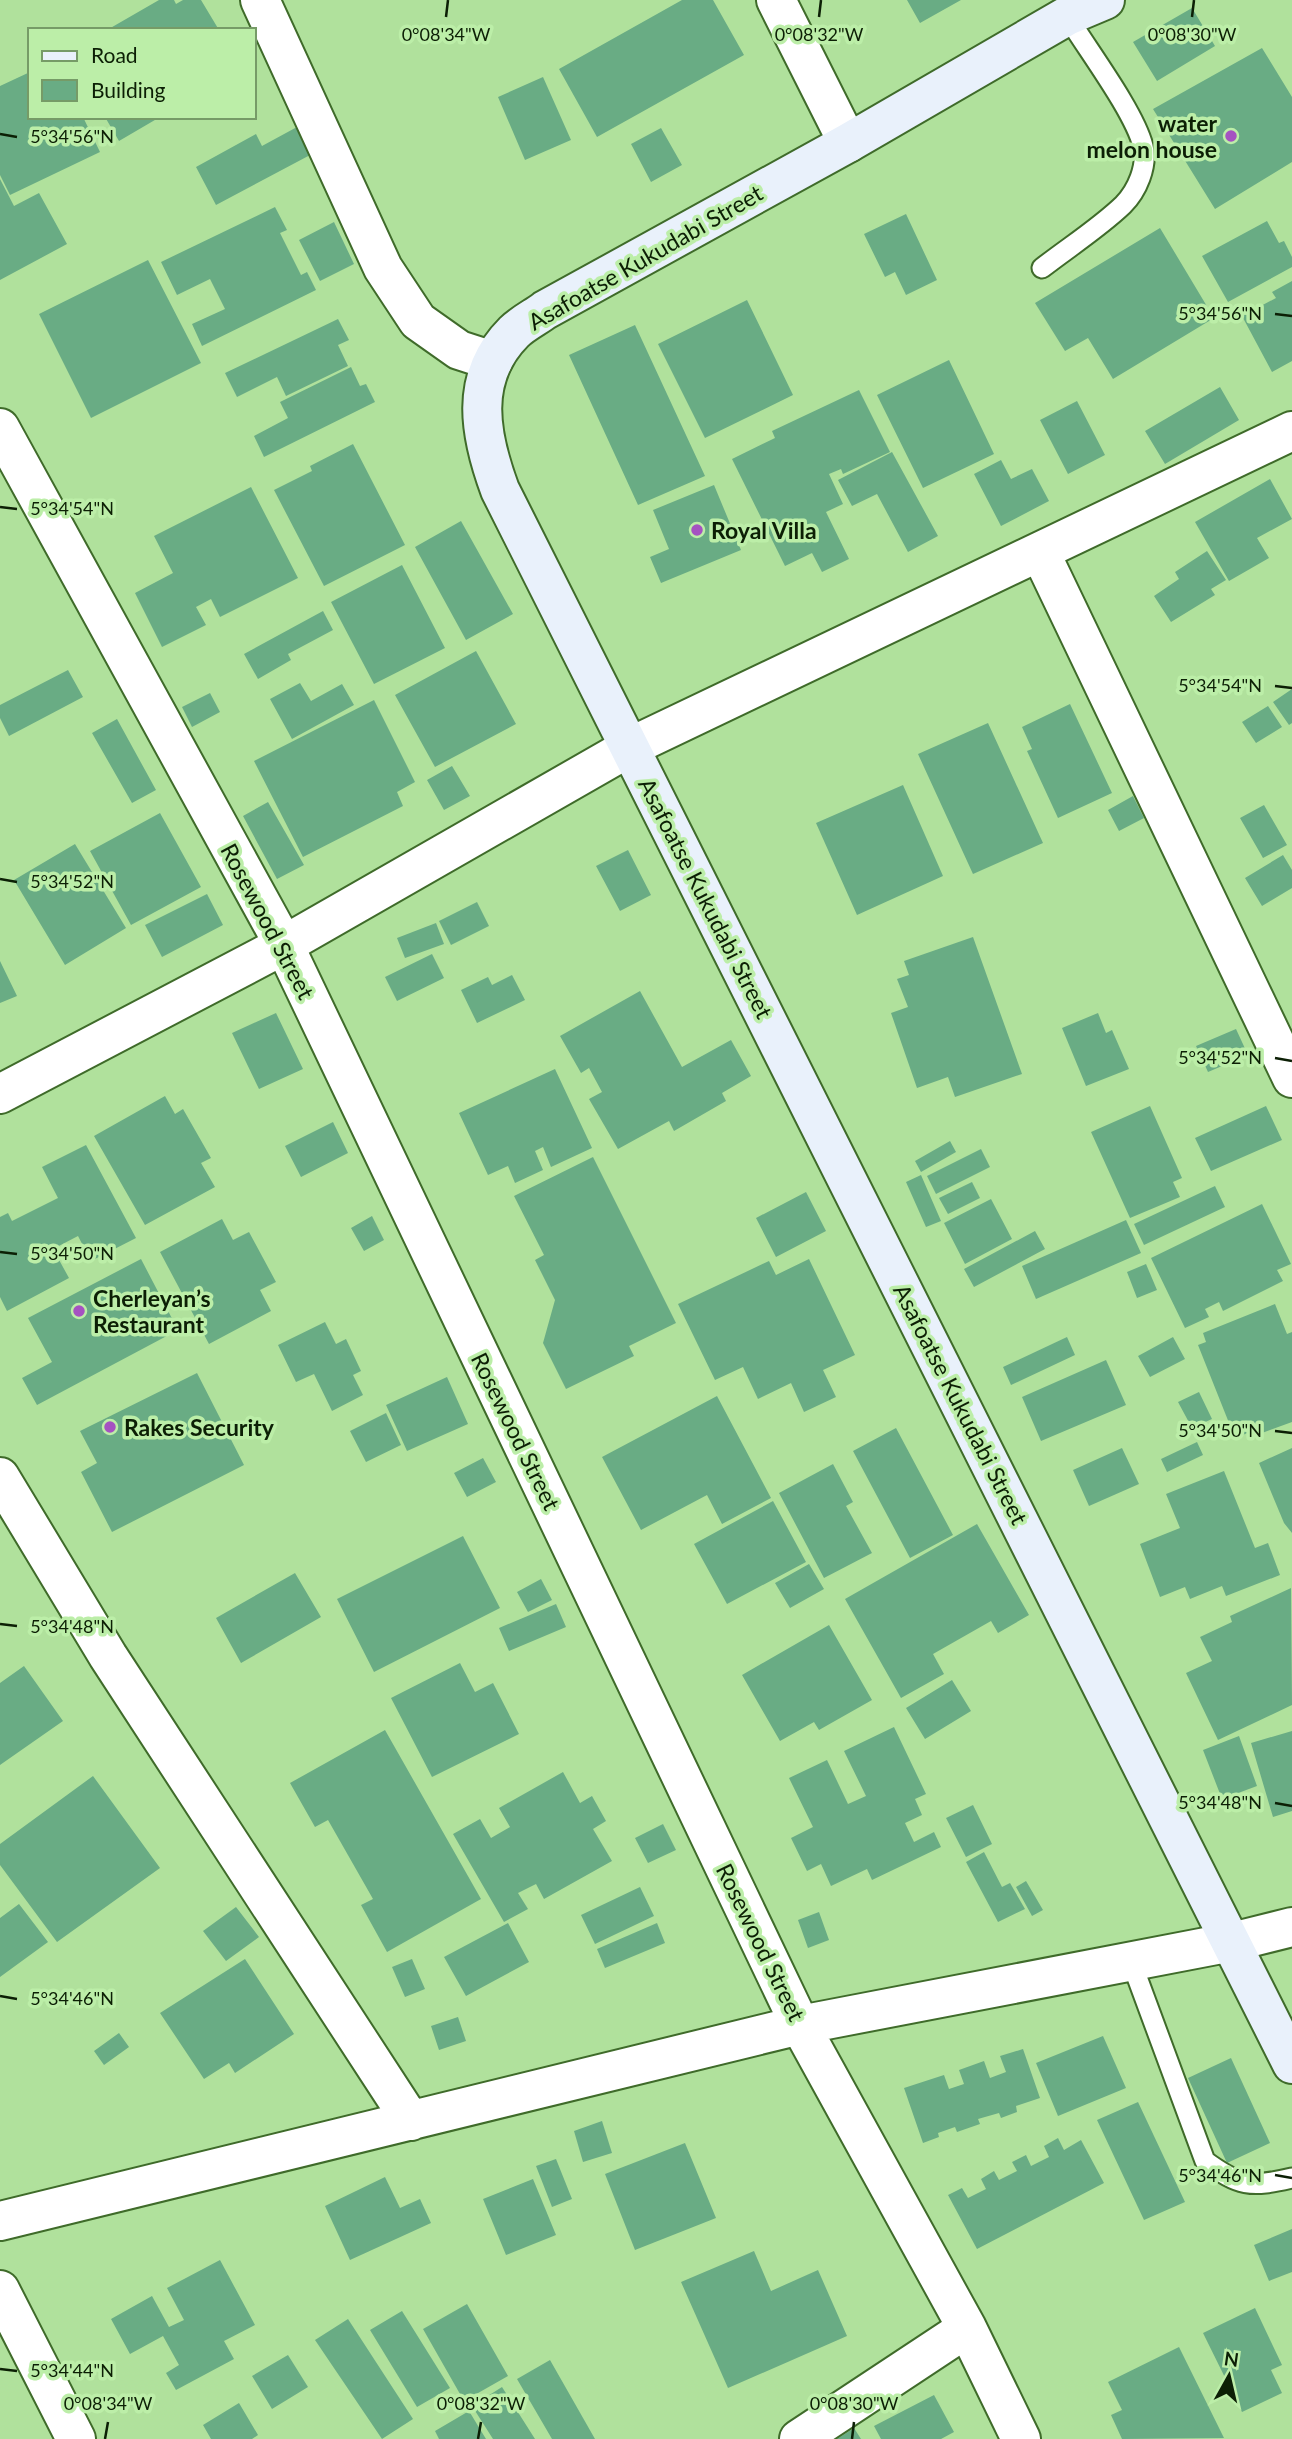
<svg xmlns="http://www.w3.org/2000/svg" width="1292" height="2439" viewBox="0 0 1292 2439" font-family="Lato,sans-serif">
  <rect width="100%" height="100%" fill="#b0e19c"/>
  <!-- building -->
  <path fill="#69ac84" d="M159,0H174L176,4L183,0H201L219,30H107Z
    M682,0H713L744,55L597,137L559,69Z
    M907,0H961L920,23Z
    M1192,8L1215,46L1157,81L1133,42Z
    M1262,48L1292,97V162L1215,209L1153,109Z
    M30,72V117H83L100,152L10,195L0,175V86Z
    M543,77L571,140L525,160L498,97Z
    M105,117H160L119,141Z
    M297,127L312,154L216,205L196,167L256,134L262,146Z
    M661,128L682,165L651,182L631,144Z
    M0,179L14,206L39,193L67,244L0,280Z
    M275,207L287,230L280,233L301,275L307,272L316,290L202,346L192,324L225,309L210,279L177,295L161,262Z
    M906,214L937,280L906,295L895,272L885,277L864,234Z
    M1267,221L1279,243L1284,241L1292,257V267L1228,302L1202,256Z
    M334,222L354,264L320,281L299,240Z
    M1160,228L1214,318L1113,379L1088,338L1065,351L1035,303Z
    M148,260L201,363L91,418L39,314Z
    M1292,281V361L1272,372L1242,316L1276,298L1272,292Z
    M747,300L793,395L705,438L658,344Z
    M338,319L349,340L338,345L348,366L286,396L277,377L237,397L225,373Z
    M635,325L705,476L638,505L569,355Z
    M949,360L994,454L923,488L877,395Z
    M351,367L360,386L366,384L375,402L264,457L254,436L288,418L280,402Z
    M1220,387L1239,420L1165,464L1145,431Z
    M859,390L890,452L843,474L841,469L829,474L843,504L826,512L849,559L822,572L812,553L785,566L732,459L775,438L772,431Z
    M1077,401L1105,455L1068,474L1040,420Z
    M353,444L405,545L324,586L274,490L312,471L310,466Z
    M892,452L938,536L908,552L877,494L852,506L838,480Z
    M1001,460L1011,479L1032,469L1049,501L1001,526L974,474Z
    M1270,479L1292,519L1257,538L1269,558L1229,581L1195,522Z
    M714,485L741,550L661,583L650,557L669,549L653,510Z
    M251,487L298,578L220,617L211,599L196,607L206,625L162,647L135,593L173,573L154,536Z
    M461,521L513,614L466,640L415,547Z
    M1207,551L1226,580L1211,589L1215,595L1171,622L1154,596L1179,579L1175,572Z
    M402,565L445,648L374,684L331,602Z
    M323,611L333,630L288,654L291,660L258,679L244,654Z
    M476,651L516,724L435,767L395,695Z
    M68,670L83,697L9,736L0,718V705Z
    M300,683L311,701L342,684L354,705L292,739L270,699Z
    M1292,689V723L1289,725L1273,702Z
    M210,693L220,712L192,727L182,707Z
    M374,700L415,782L397,792L403,806L303,857L254,761Z
    M1070,704L1112,793L1058,818L1027,751L1032,749L1022,727Z
    M1268,706L1282,727L1256,743L1242,722Z
    M117,719L156,790L132,803L92,733Z
    M988,723L1043,843L973,874L918,754Z
    M452,766L470,796L444,810L427,780Z
    M903,785L943,876L857,915L816,823Z
    M1133,796L1144,818L1119,831L1108,810Z
    M268,802L304,865L277,879L243,816Z
    M1264,805L1287,845L1263,858L1240,818Z
    M160,813L201,887L131,925L90,851Z
    M75,844L126,928L65,965L14,880Z
    M628,850L651,895L620,911L596,866Z
    M1283,855L1292,870V888L1262,906L1245,878Z
    M207,894L223,925L162,957L145,925Z
    M477,902L489,926L451,945L439,921Z
    M436,923L444,944L405,958L397,938Z
    M973,937L1022,1074L955,1097L948,1077L917,1088L891,1013L908,1007L897,979L909,975L904,961Z
    M432,954L444,978L397,1001L385,977Z
    M0,961L17,996L0,1003Z
    M512,975L525,1000L477,1023L461,990L488,977L492,985Z
    M640,991L682,1067L731,1040L751,1076L722,1093L726,1101L674,1131L669,1121L618,1149L589,1099L602,1092L589,1068L581,1073L560,1036Z
    M276,1013L303,1069L259,1089L232,1033Z
    M1098,1013L1106,1033L1112,1030L1129,1069L1086,1086L1062,1028Z
    M1236,1029L1248,1055L1208,1072L1196,1046Z
    M555,1069L592,1148L551,1167L543,1147L535,1151L543,1170L515,1183L508,1166L488,1175L459,1113Z
    M165,1096L175,1114L183,1109L211,1158L201,1163L215,1187L145,1225L94,1136Z
    M1150,1106L1182,1178L1173,1182L1180,1197L1130,1218L1091,1132Z
    M1266,1106L1282,1140L1211,1171L1195,1138Z
    M333,1122L348,1153L301,1177L285,1146Z
    M950,1141L956,1152L921,1172L915,1161Z
    M86,1145L136,1238L91,1261L78,1236L53,1249L69,1278L7,1311L0,1297V1217L8,1213L12,1221L58,1198L42,1167Z
    M981,1149L990,1167L936,1194L927,1176Z
    M593,1157L676,1323L629,1346L634,1356L566,1389L543,1343L555,1300L535,1260L544,1255L514,1196Z
    M921,1175L941,1221L926,1227L906,1182Z
    M972,1182L980,1198L948,1214L939,1198Z
    M1215,1186L1225,1207L1144,1245L1134,1224Z
    M806,1192L826,1231L776,1257L756,1218Z
    M991,1199L1012,1239L965,1264L944,1223Z
    M1262,1204L1291,1264L1277,1270L1283,1281L1223,1311L1219,1302L1205,1309L1209,1317L1185,1328L1151,1258Z
    M372,1216L384,1240L364,1251L351,1228Z
    M222,1219L233,1240L249,1232L276,1282L260,1290L271,1311L209,1344L160,1252Z
    M1126,1220L1141,1253L1036,1299L1022,1266Z
    M1035,1231L1045,1249L974,1287L964,1269Z
    M141,1259L178,1330L37,1405L22,1378L52,1362L28,1318Z
    M809,1259L855,1355L823,1370L836,1397L804,1412L791,1383L758,1399L743,1367L715,1380L678,1304L769,1261L776,1275Z
    M1146,1264L1157,1290L1137,1298L1127,1272Z
    M1275,1304L1287,1334L1292,1332V1422L1262,1433L1260,1428L1235,1438L1198,1345L1206,1342L1203,1333Z
    M325,1322L336,1344L346,1339L361,1371L353,1375L363,1395L332,1411L314,1374L296,1382L278,1345Z
    M1067,1337L1075,1355L1011,1385L1003,1367Z
    M1173,1337L1185,1359L1150,1377L1138,1356Z
    M1106,1360L1126,1405L1041,1441L1022,1397Z
    M197,1373L244,1465L112,1532L81,1472L97,1463L80,1431Z
    M447,1377L468,1424L407,1451L386,1405Z
    M1199,1392L1212,1419L1192,1428L1178,1402Z
    M717,1396L771,1498L722,1524L707,1495L641,1530L602,1457Z
    M386,1413L401,1445L366,1462L350,1431Z
    M896,1428L953,1535L910,1558L853,1451Z
    M1197,1442L1203,1455L1167,1472L1161,1459Z
    M1122,1448L1139,1484L1089,1506L1073,1470Z
    M1292,1448V1533L1284,1523L1259,1463Z
    M483,1458L496,1482L467,1497L454,1473Z
    M833,1464L853,1502L846,1506L872,1553L824,1578L779,1493Z
    M1224,1471L1255,1548L1268,1543L1280,1575L1226,1596L1222,1586L1190,1599L1185,1587L1160,1597L1140,1544L1180,1528L1166,1494Z
    M773,1501L806,1562L727,1604L694,1544Z
    M977,1524L1029,1615L998,1633L991,1621L933,1654L944,1674L901,1698L845,1599Z
    M463,1536L500,1608L374,1672L337,1599Z
    M809,1564L824,1589L790,1608L775,1583Z
    M295,1573L321,1617L241,1663L216,1618Z
    M541,1579L552,1600L528,1612L517,1592Z
    M1291,1588L1292,1705L1218,1740L1186,1673L1212,1661L1200,1637L1232,1622L1230,1616Z
    M556,1604L566,1627L509,1651L499,1628Z
    M829,1625L872,1700L819,1730L814,1722L780,1741L742,1675Z
    M460,1663L475,1692L493,1683L519,1734L432,1777L391,1698Z
    M24,1666L63,1721L0,1765V1683Z
    M952,1680L971,1711L925,1739L906,1708Z
    M894,1727L926,1794L915,1799L922,1815L905,1823L914,1842L934,1832L941,1847L872,1880L867,1869L831,1886L821,1864L807,1871L791,1838L813,1827L789,1778L827,1760L848,1804L866,1796L844,1751Z
    M385,1730L481,1899L387,1952L361,1905L373,1899L328,1820L315,1827L290,1783Z
    M1292,1731V1811L1273,1817L1251,1743Z
    M1239,1736L1257,1786L1222,1799L1203,1750Z
    M563,1772L580,1803L592,1796L606,1821L593,1829L612,1861L544,1899L536,1884L518,1893L528,1909L504,1922L453,1834L480,1819L491,1838L510,1827L499,1808Z
    M93,1776L160,1868L57,1942L0,1865V1844Z
    M973,1805L992,1844L966,1857L946,1818Z
    M663,1824L676,1850L648,1863L635,1838Z
    M984,1852L1002,1887L1010,1883L1025,1909L998,1922L966,1862Z
    M1026,1881L1043,1910L1032,1916L1016,1887Z
    M640,1887L654,1916L595,1944L581,1915Z
    M19,1904L48,1942L0,1977V1918Z
    M236,1907L259,1937L226,1961L203,1931Z
    M819,1912L829,1940L808,1948L798,1920Z
    M508,1923L529,1962L466,1996L444,1957Z
    M657,1923L665,1943L605,1968L597,1949Z
    M245,1959L294,2034L235,2073L229,2063L204,2079L160,2013Z
    M412,1959L425,1989L405,1997L392,1967Z
    M458,2017L466,2041L439,2050L431,2026Z
    M119,2033L129,2047L104,2065L94,2051Z
    M1103,2036L1126,2088L1058,2116L1036,2063Z
    M1023,2049L1040,2098L1016,2106L1017,2112L1001,2118L999,2113L978,2119L980,2124L957,2132L955,2127L938,2133L939,2137L923,2143L904,2088L944,2075L949,2089L964,2084L959,2070L984,2061L990,2078L1006,2072L1000,2056Z
    M1231,2058L1270,2143L1227,2163L1188,2078Z
    M1138,2102L1185,2202L1144,2220L1097,2120Z
    M602,2121L612,2153L583,2162L574,2131Z
    M1058,2138L1064,2150L1081,2140L1104,2183L977,2249L948,2195L962,2188L968,2198L986,2189L981,2179L994,2171L999,2180L1017,2171L1012,2162L1026,2155L1031,2166L1049,2157L1044,2146Z
    M685,2143L716,2218L635,2250L605,2174Z
    M556,2159L572,2199L552,2207L536,2166Z
    M385,2177L400,2208L420,2199L431,2223L350,2260L325,2206Z
    M533,2179L556,2235L506,2255L483,2199Z
    M1292,2229V2272L1269,2281L1254,2245Z
    M754,2251L771,2291L818,2270L847,2336L728,2388L681,2282Z
    M220,2260L255,2325L224,2341L234,2359L176,2390L166,2373L179,2365L163,2336L130,2354L111,2319L152,2296L169,2327L184,2320L167,2288Z
    M467,2304L508,2376L464,2401L423,2329Z
    M1255,2308L1282,2365L1271,2370L1282,2393L1242,2412L1203,2333Z
    M402,2311L450,2388L417,2407L370,2330Z
    M348,2319L413,2419L382,2439L315,2340Z
    M1179,2347L1224,2438L1122,2439L1111,2415L1122,2410L1108,2382Z
    M288,2355L308,2387L272,2409L252,2376Z
    M550,2360L595,2439H552L517,2379Z
    M502,2387L535,2439H493L472,2406Z
    M934,2395L954,2432L941,2439H881L874,2426Z
    M239,2403L258,2435L252,2439H211L203,2425Z
    M469,2411L486,2439H439L435,2431Z
    M854,2428L861,2439H837Z"/>
  <g fill="none" stroke-linecap="round" stroke-linejoin="round">
    <!-- lane casing -->
    <g stroke="#3f6b2a" stroke-width="23">
      <path id="lane" d="M1042,268C1069,247 1099,228 1123,205C1137,191 1148,166 1143,146C1134,111 1087,49 1067,16
        M1131,1961L1205,2161C1239,2186 1250,2188 1292,2178"/>
    </g>
    <!-- street casing -->
    <g stroke="#3f6b2a" stroke-width="42">
      <path id="street" d="M260,0L383,268L418,321L459,350L493,361
        M776,0L848,143
        M0,428L284,945L800,2025L967,2328L1021,2439
        M1040,552L1292,1078
        M0,1094L284,945L630,747L1292,431
        M0,1477L108,1656L411,2121
        M0,2221L800,2025L1232,1942L1292,1927
        M0,2290L76,2439
        M799,2439L967,2328"/>
    </g>
    <!-- secondary casing -->
    <g stroke="#3f6b2a" stroke-width="42">
      <path id="secondary" d="M1105,0L1067,16L848,143L545,310C536,317 523,323 514,332C468,378 480,436 500,490L1292,2064"/>
    </g>
    <!-- lane -->
    <use href="#lane" stroke="#fff" stroke-width="19"/>
    <!-- street -->
    <use href="#street" stroke="#fff" stroke-width="38"/>
    <!-- secondary -->
    <use href="#secondary" stroke="#e9f1fb" stroke-width="38"/>
  </g>
  <!-- ticks -->
  <path fill="none" stroke="#0c1f05" stroke-width="2.5" d="M446,17L448,0M819,17L821,0M1192,17L1194,0M0,134L17,137M1275,314L1292,316M0,507L17,509M1275,686L1292,688M0,879L17,882M1275,1058L1292,1061M0,1252L17,1254M1275,1431L1292,1433M0,1624L17,1626M1275,1803L1292,1806M0,1996L17,1999M1275,2175L1292,2178M0,2369L17,2371M105,2439L108,2422M478,2439L481,2422M852,2439L854,2422"/>
  <!-- markers -->
  <g fill="#a552c1" stroke="#bceea8" stroke-width="2.5">
    <circle cx="1231" cy="136" r="7"/>
    <circle cx="697" cy="530" r="7"/>
    <circle cx="79" cy="1311" r="7"/>
    <circle cx="110" cy="1427" r="7"/>
  </g>
  <g text-anchor="middle" dominant-baseline="central" stroke-width="7" stroke-linejoin="round" paint-order="stroke">
    <!-- poi labels -->
    <g font-size="23" font-weight="bold" fill="#0c1f05" stroke="#bceea8" text-anchor="start">
      <text x="1217" y="123" text-anchor="end">water<tspan x="1217" dy="26">melon house</tspan></text>
      <text x="711" y="530">Royal Villa</text>
      <text x="93" y="1298">Cherleyan’s<tspan x="93" dy="26">Restaurant</tspan></text>
      <text x="124" y="1427">Rakes Security</text>
    </g>
    <!-- street labels -->
    <g font-size="23" fill="#0c1f05" stroke="#bceea8">
      <text transform="translate(645 257) rotate(-30)">Asafoatse Kukudabi Street</text>
      <text transform="translate(706 898) rotate(63)">Asafoatse Kukudabi Street</text>
      <text transform="translate(268 921) rotate(62)">Rosewood Street</text>
      <text transform="translate(961 1404) rotate(63)">Asafoatse Kukudabi Street</text>
      <text transform="translate(516 1431) rotate(64)">Rosewood Street</text>
      <text transform="translate(761 1942) rotate(64)">Rosewood Street</text>
    </g>
  </g>
  <g font-size="18" text-anchor="middle" fill="#0c1f05" stroke="#bceea8" stroke-width="7" stroke-linejoin="round" paint-order="stroke">
    <text x="446" y="41">0°08'34"W</text>
    <text x="819" y="41">0°08'32"W</text>
    <text x="1192" y="41">0°08'30"W</text>
    <text x="72" y="143">5°34'56"N</text>
    <text x="1220" y="320">5°34'56"N</text>
    <text x="72" y="515">5°34'54"N</text>
    <text x="1220" y="692">5°34'54"N</text>
    <text x="72" y="888">5°34'52"N</text>
    <text x="1220" y="1064">5°34'52"N</text>
    <text x="72" y="1260">5°34'50"N</text>
    <text x="1220" y="1437">5°34'50"N</text>
    <text x="72" y="1633">5°34'48"N</text>
    <text x="1220" y="1809">5°34'48"N</text>
    <text x="72" y="2005">5°34'46"N</text>
    <text x="1220" y="2182">5°34'46"N</text>
    <text x="72" y="2377">5°34'44"N</text>
    <text x="108" y="2410">0°08'34"W</text>
    <text x="481" y="2410">0°08'32"W</text>
    <text x="854" y="2410">0°08'30"W</text>
  </g>
  <!-- legend -->
  <rect x="28" y="28" width="228" height="91" fill="#bceea8" stroke="#769b67" stroke-width="2"/>
  <rect x="42" y="51" width="35" height="10" fill="#e9f1fb" stroke="#769b67" stroke-width="2"/>
  <text x="91" y="63" font-size="21" fill="#0c1f05">Road</text>
  <rect x="42" y="80" width="35" height="21" fill="#69ac84" stroke="#769b67" stroke-width="2"/>
  <text x="91" y="98" font-size="21" fill="#0c1f05">Building</text>
  <!-- north arrow -->
  <g transform="translate(1229 2376) rotate(8)" stroke="#bceea8" stroke-width="5" paint-order="stroke">
  <path d="M0-5L12 26L0 18L-12 26Z" fill="#0c1f05"/>
  <text y="-10" font-size="19" font-weight="bold" text-anchor="middle" fill="#0c1f05">N</text>
  </g>
</svg>
